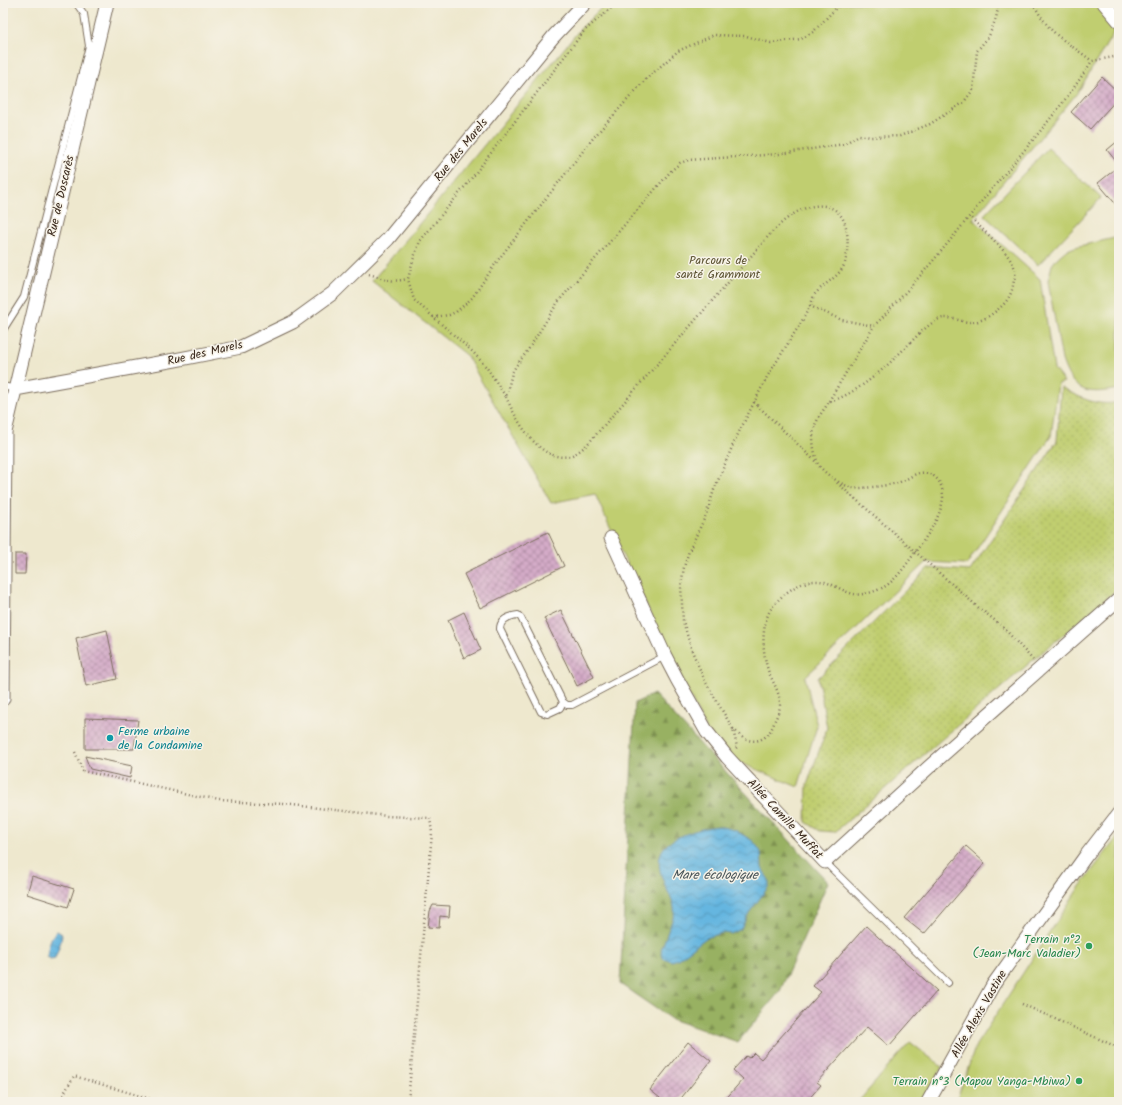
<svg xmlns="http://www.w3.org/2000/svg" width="1122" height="1105" viewBox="0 0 1122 1105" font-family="Kalam,sans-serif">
  <defs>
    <pattern id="grass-dots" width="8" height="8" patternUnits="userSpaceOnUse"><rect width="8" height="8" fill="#c0ce70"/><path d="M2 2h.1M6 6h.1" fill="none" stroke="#a6b161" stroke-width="1.8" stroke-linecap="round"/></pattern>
    <pattern id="forest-firs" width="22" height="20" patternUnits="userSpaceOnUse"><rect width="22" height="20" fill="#98b162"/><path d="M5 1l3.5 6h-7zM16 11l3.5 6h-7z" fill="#7d9050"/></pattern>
    <pattern id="water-waves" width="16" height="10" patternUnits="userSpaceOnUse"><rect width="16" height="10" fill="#65b6e0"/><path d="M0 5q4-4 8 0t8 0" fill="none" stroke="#5494b5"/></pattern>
    <pattern id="building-cross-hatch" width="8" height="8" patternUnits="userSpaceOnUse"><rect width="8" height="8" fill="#d4abc8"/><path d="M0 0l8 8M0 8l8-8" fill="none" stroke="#ad8ba2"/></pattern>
  </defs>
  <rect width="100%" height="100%" fill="#f7f3e8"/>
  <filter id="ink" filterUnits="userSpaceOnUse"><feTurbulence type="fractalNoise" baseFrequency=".025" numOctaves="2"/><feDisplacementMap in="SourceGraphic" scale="8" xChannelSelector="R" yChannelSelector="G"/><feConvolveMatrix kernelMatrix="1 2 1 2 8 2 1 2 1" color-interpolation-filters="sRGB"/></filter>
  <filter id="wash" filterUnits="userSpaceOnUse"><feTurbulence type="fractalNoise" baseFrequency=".012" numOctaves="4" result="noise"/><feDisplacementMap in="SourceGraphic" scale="16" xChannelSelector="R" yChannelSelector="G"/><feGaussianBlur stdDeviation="0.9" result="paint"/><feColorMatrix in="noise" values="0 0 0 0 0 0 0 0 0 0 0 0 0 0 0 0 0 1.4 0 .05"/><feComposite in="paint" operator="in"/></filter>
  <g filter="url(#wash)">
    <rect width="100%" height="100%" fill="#eee8ce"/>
    <!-- grass -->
    <path fill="url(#grass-dots)" stroke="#7e7c47" d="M1061,387C1081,398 1096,407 1119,402V588L1033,660L835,832L820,831L806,822L807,785L827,728L818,678L928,568L970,571L1057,441Z"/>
    <!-- forest -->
    <path fill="url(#forest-firs)" stroke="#6a6e40" d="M654,694L828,882L780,991L738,1042L671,1019L620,984L635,703Z"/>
    <!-- park -->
    <path fill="#c0ce70" stroke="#7e7c47" d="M606,3H1098L1117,27L1078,92L973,219L1040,279L1054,369L1064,382L1058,384L1051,436L967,564L926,562L805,677L817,726L798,787L727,757L707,732L621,552L595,494L551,503L467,356L372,281L581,28Z
      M1048,148L1101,198L1038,265L984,215Z
      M1119,237V389C1087,395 1073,393 1062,360L1048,281L1052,265L1057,258L1065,251L1075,247Z
      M1119,835V1102H956L976,1045L1078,889Z
      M910,1042L942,1067L922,1102H858Z"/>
    <!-- water -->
    <path fill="url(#water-waves)" stroke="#50707f" d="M718,826L735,830L753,841L757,846L761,852L762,868L769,880V886L749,913L741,929L731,934L722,933L706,938L678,959L672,961L663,958L661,950L674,915C676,901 667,893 663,880C660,873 658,864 660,856C664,837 701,828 718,826Z
      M57,931L62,934L61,941L55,958L50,959L47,956C48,948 50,936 57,931Z"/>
    <g id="blocks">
      <!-- building -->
      <path fill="url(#building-cross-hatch)" d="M1102,77L1119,93V97L1090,129L1071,112Z
        M1119,140V165L1107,150Z
        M1119,166V208L1098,183Z
        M548,532L564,566L480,608L464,574Z
        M15,554H26L25,574H15Z
        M561,610L594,677L577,686L544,618Z
        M464,612L481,650L464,658L448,620Z
        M107,630L117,679L86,686L76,638Z
        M85,718L138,720L134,749H85Z
        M85,756L132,766L130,778L90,769Z
        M966,846L985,863L924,934L904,918Z
        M32,876L74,889L68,907L27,894Z
        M433,905L450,906L449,917L440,916L439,928L428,927L430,911Z
        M866,926L937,991L889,1046L867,1027L817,1082L821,1085L806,1102H723L743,1079L733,1070L746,1056L749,1058L754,1053L761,1059L821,992L813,986Z
        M688,1042L711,1061L678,1102H665L650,1090Z"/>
    </g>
  </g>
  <g filter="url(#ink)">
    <use href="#blocks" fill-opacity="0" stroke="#7a6c5c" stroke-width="1"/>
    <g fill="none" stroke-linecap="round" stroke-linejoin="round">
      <!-- lane casing -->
      <g stroke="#7a6c5c" stroke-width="8">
        <path id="lane" d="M3,330L24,297L89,46L84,14L76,3
          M3,386L15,389
          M563,702L560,708L547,714L541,712L500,629C500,619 510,616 518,615L521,618L563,702L567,705H572L665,656
          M825,862L948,983"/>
      </g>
      <!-- street casing -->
      <g stroke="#7a6c5c" stroke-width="15">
        <path id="street" d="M1104,3L1119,21
          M15,389L175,360L241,347L293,322L333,293L388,239L553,37L585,3
          M611,538L665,656L677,679L707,732L727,757L825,862L929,767L1119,599
          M3,699L5,432L107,3
          M928,1102L993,985L1085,857L1119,813"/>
      </g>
      <!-- path -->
      <path stroke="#7a6c5c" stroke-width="2.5" stroke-dasharray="1 3" stroke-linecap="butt" d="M617,3L584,31L471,179L420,241L413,260L408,279L414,300L473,352L487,368L506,397L512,373L516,366L528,350L558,302L671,171L680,163L689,160L780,154L844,144L859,135L871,137L900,136L930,124L963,103L973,90L977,51L989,36L996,18L998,9L997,3
        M1033,3C1040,16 1049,30 1062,39C1072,47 1082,53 1092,61
        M369,274C386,279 388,283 408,279
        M433,317L449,315L456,312L472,298L498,260L594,137L646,79L678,51L714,35L746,36L771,43L801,39L813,32L841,3
        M506,397C516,419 539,463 569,456C578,454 587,445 593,438L772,232C786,218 804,203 825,206C847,210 849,234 847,252C846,258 846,262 843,267C837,278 825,283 817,292C813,295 812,301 811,306
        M829,401L874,326
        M754,402L817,463
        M834,480L979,608L1001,625L1033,660
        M733,729C737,732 741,737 745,739C761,745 771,735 775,720C777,716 780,710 780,705C780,693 774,684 769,673C762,654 760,623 773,606C785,591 805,577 825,582C835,585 844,592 854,594C862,596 877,591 884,587C897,580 910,559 919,547C929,533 942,514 943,497C943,486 938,475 926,473C916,471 909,479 900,482C894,485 861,489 853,488C843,486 823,473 818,464C817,462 817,460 816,458C813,447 811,431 817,421C820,414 825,408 829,402C858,393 883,370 905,348C913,340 927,325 937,320C948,314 961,323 973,322C984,321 994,313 1002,306C1008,300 1012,293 1013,285C1014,280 1016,274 1015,270C1012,254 981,229 970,217
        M736,748L737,747L733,729L705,681L692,651L683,621L681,586L684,567L689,551L706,515L714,490L735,440L767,377L802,321L810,306L842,320L874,326C912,287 947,245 981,202C1019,156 1059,112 1092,61L1119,56
        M75,752L83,771L219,801L284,804L387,816L430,818L432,833L408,1102
        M1022,1004L1119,1048
        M59,1102L74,1076L160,1102"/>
      <!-- lane -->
      <use href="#lane" stroke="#fff" stroke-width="6"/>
      <!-- street -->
      <use href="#street" stroke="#fff" stroke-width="13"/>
    </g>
  </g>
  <!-- markers -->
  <circle fill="#0f9aa8" stroke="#f7f3e8" stroke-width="1.5" cx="110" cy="738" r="4"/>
  <g fill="#2e9e5b" stroke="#f7f3e8" stroke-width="1.5">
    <circle cx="1089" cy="946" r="4"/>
    <circle cx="1079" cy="1081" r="4"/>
  </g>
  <g text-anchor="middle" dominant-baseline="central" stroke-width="3" stroke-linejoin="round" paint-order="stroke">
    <!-- street labels -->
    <g font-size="12" fill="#3b2a1e" stroke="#f7f3e8">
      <text transform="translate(461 150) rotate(-51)">Rue des Marels</text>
      <text transform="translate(61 196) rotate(-77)">Rue de Doscarès</text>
      <text transform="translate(205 353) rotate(-13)">Rue des Marels</text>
      <text transform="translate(785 819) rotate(47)">Allée Camille Muffat</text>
      <text transform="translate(979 1014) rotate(-60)">Allée Alexis Vastine</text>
    </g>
    <!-- park labels -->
    <g font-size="12" fill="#5c5332" stroke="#f7f3e8">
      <text x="718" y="260">Parcours de<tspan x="718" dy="14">santé Grammont</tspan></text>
    </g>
    <!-- culture labels -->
    <g font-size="12" fill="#0d838f" stroke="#f7f3e8" text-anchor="start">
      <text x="118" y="731">Ferme urbaine<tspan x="118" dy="14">de la Condamine</tspan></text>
    </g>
    <!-- leisure labels -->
    <g font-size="12" fill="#27864d" stroke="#f7f3e8" text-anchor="end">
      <text x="1081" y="939">Terrain n°2<tspan x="1081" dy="14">(Jean-Marc Valadier)</tspan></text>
      <text x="1071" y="1081">Terrain n°3 (Mapou Yanga-Mbiwa)</text>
    </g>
    <!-- water labels -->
    <g font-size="13" font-style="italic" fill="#485458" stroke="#f7f3e8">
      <text x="715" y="875">Mare écologique</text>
    </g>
  </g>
  <!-- margin -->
  <rect width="1122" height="1105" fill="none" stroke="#f7f3e8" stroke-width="16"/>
</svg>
